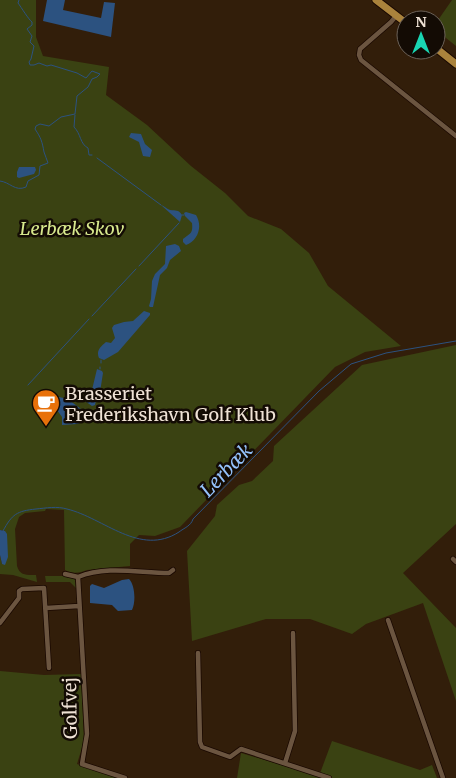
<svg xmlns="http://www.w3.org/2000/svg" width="456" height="778" viewBox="0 0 456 778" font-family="Merriweather,serif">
  <rect width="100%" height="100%" fill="#321e0a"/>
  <!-- green -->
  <path fill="#3a4212" d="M0,0H36V37L43,56L109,67L106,95L147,125L191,166L225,193L248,216L281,229L309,253L328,286L401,346L365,352L335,367L180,527L155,536L139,535L130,544V566L87,570C80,573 72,574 65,570L64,510L46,509L45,511L25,513L19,517L15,529L17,566C20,576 27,575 36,575L37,582L13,575L0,574V555L2,564L5,531L0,530Z
    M452,0H456V46L436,30V23Z
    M456,345V524L403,573L456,628V701L423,603L366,624L352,634L310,619H266L192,641L187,551L215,516L217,505L239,485L252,481L273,461L274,446L362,365Z
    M45,576H70L75,580L76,588L70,582H46Z
    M0,671L44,675L81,674L84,741L77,764L118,778H0Z
    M332,741L420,770L432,765L437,778H237L241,753L319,776Z"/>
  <!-- water -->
  <path fill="#2c5280" d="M47,0H65L63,10L101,18L104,2L115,3L111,37L43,21Z
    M131,133L141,134L145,144L152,150L150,157L143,156L139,142L129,137Z
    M19,167H35L36,170L34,174L19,178L17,177V172Z
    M161,205C164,206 167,209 170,210C176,211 178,209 182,215L180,222Z
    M186,212L196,215C203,226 198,241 186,245L183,242V239C191,233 193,233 192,223L185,216L184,213Z
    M175,244L179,246L181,251L170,260L167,268L160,275L153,307H150L149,306L151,299L152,281L155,274L165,264L166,246Z
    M144,311L150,313V315L118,352L104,360L99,358C96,351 100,347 106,342L111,343L115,338L112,328L114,325L124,322L133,321Z
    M97,369L102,371L103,373L100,392L96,400L95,405L92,406L85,401L91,394Z
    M59,397C72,399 78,408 89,415V420L77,424L62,425V417L57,410Z
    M0,530L5,531L7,534L8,557L5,565L2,564L0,555Z
    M129,579C135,585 136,602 132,610L118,611L112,605L90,603V586L92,584L104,588L122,580Z"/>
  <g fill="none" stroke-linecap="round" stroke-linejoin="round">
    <!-- stream -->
    <path stroke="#2c5280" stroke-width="1" d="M75,115L74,127C81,134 80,144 88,148L89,155H92
      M97,158L161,205
      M0,181C10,182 15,192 26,187L28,181L39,175L40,166L48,163C47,159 45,156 44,152C42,141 41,138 35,129L36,126L40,124L49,126L61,117L75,114L77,96L88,87L92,79L97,77L100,74L92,71L86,78L77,73L51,65L47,66L39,63L34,65H30L29,62L31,59L34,46L30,42L32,36L27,29L32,25V22C29,20 21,7 18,3L19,0
      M182,215H184
      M139,266L179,223
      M92,316L136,269
      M101,363V360
      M100,369V367
      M28,385L89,319
      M3,531C12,514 17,511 36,509C46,508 57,506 67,509C104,518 140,557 179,532C184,528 191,526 193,519L319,391L351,364L386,353L456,341"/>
    <!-- minor casing -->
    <g stroke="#190800" stroke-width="6">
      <path id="minor" d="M396,16L391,22L360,49L359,55L361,60L456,136
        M453,559L456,562
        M65,574L78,577L87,734L82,764L125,778
        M78,577C107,565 139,573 169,573L173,570
        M46,608L79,606
        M388,620L443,778
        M0,623L19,598V591L22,589L44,588L49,668
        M198,653L200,742L202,747L230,757L241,749L329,778
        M285,763L295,731L293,633"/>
    </g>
    <!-- primary casing -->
    <g stroke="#190800" stroke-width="9">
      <path id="primary" d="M376,0L406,23
        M436,48L456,64"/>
    </g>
    <!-- minor -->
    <use href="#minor" stroke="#6b5540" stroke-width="4.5"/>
    <!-- primary -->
    <use href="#primary" stroke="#aa833c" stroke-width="7"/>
  </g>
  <!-- icons -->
  <defs>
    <g id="cafe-pin" transform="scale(1.4375)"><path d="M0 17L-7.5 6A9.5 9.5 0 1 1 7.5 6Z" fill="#e8710a" stroke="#130b04"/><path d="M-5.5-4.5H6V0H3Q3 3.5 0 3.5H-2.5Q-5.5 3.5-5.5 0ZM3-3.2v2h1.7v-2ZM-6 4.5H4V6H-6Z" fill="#fff"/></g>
  </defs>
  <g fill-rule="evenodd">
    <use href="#cafe-pin" x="46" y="403"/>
  </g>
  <g text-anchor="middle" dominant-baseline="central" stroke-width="5" stroke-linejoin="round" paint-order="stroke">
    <!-- park labels -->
    <g font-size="18" font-style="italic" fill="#d8e98d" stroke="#130b04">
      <text x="72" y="228">Lerbæk Skov</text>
    </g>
    <!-- poi labels -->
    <g font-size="18" fill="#efe2d5" stroke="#130b04" text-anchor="start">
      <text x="65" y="393">Brasseriet<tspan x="65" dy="21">Frederikshavn Golf Klub</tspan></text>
    </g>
    <!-- street labels -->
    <g font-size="18" fill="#efe2d5" stroke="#130b04">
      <text transform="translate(70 708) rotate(-91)">Golfvej</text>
    </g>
    <!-- water labels -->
    <g font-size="19" font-style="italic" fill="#94c1fa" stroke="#130b04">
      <text transform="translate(226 470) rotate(-46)">Lerbæk</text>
    </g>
  </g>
  <!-- north arrow -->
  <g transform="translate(421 35)"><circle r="24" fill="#130b04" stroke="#6b6158"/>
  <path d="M0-4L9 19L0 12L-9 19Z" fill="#19d5b2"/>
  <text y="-8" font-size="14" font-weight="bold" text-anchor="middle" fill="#efe2d5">N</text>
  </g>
</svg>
